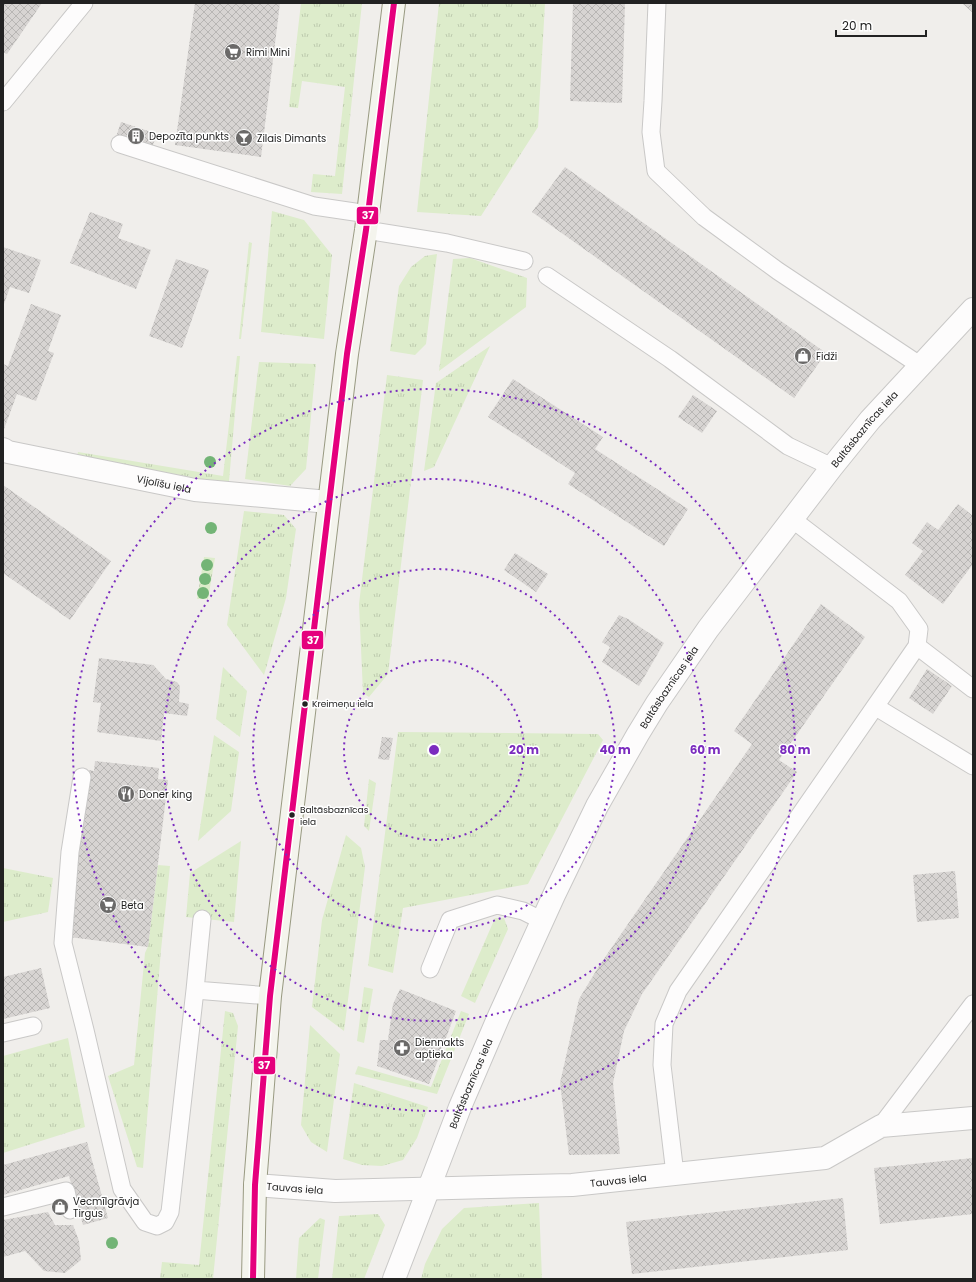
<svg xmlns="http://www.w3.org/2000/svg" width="976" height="1282" viewBox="0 0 976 1282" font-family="Poppins,sans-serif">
  <defs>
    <pattern id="grass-tufts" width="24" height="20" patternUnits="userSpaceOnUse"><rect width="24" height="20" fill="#ddeccb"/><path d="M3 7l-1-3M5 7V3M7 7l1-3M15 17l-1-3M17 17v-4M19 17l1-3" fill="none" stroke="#bdcaae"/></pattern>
    <pattern id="building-cross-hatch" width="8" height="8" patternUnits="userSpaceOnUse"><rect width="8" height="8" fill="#d7d4d2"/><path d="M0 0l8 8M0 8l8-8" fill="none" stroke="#b8b6b4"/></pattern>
  </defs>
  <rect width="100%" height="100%" fill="#f0eeeb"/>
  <!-- grass -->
  <path fill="url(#grass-tufts)" d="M301,3H362L342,194L311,192L313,174L335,176L345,87L302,81L298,108L289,107Z
    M439,3H545L538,127L481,216L417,212Z
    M272,211L304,220L332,255L324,339L261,332Z
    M249,242L252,243L241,339H239Z
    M437,254L426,344L415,355L390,351L399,286L411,267L425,256Z
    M470,258L527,278L526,307L439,371L453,259Z
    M490,346L434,467L424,471L436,383Z
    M237,356H240L229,481L225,483L77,457L78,452L223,476Z
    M259,362L316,364L306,469L290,486L245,479Z
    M387,375L423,380L388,674L369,697L363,693L359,604Z
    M244,511L284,515L296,529L286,598L264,675L227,625Z
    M204,557L215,558L208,599H197Z
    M223,667L247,691L240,737L216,719Z
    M398,732L598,734L603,740L528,884L403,908L393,973L368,966Z
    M214,735L239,752L231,811L198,841Z
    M369,779L376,783L369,831L364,826Z
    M346,835L361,848L365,867L344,1031L312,1007L322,920Z
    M241,841L234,922L186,917L190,873Z
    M158,865L170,866L161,950L143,1168L137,1167L108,1076L134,1065L145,953L148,946Z
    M3,868L53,878L48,912L3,922Z
    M495,918H504L508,929L475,1003L461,996Z
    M364,987L373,989L364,1043L357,1041Z
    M225,1011L233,1013L238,1026L213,1279H160L162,1262L199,1265Z
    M461,1011L469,1014L437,1094L355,1074L358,1066L431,1087Z
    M310,1025L340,1054L327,1152L311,1142L301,1125Z
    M68,1038L85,1127L3,1153V1056Z
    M354,1083L428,1107L417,1138L403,1160L382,1166L362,1165L343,1159Z
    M539,1203L542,1279H421L425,1264L442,1229L464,1208Z
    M378,1214L385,1225L364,1279H332L339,1216Z
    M320,1218L325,1220L318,1279H296L299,1238Z"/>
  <!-- building -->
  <path fill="url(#building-cross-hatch)" d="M3,3H42L7,54L3,52Z
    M195,3H280L261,157L175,145Z
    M573,3H625L622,103L570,101Z
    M962,3H973V13Z
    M121,122L157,134L151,150L116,137Z
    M565,167L826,353L794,398L532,212Z
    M90,212L123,224L118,238L151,250L136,289L70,263Z
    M3,247L41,260L29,293L10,287L3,307Z
    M176,259L209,270L182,348L149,336Z
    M31,304L61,315L48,351L54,353L36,401L17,394L4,429L3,428V364L8,366Z
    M513,379L603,437L595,449L688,509L664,546L568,484L575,473L488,417Z
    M693,395L717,411L702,433L678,417Z
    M3,485L111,561L70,620L3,573Z
    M958,504L973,516V564L943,604L905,575L923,551L912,543L927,522L938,530Z
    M515,553L548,574L536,592L504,570Z
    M821,604L865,637L779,760L797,772L642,994L624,1031L613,1083L620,1154L569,1155L560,1083L579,999L599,966L752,744L734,731Z
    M619,615L628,619L664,643L639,686L602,662L610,647L602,642Z
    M99,658L153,665L166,679L177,682L180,686L179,702L189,704L187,716L164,713L161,741L97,732L101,703L93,702Z
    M927,669L952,686L933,714L909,698Z
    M382,737L393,738L389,760L378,759Z
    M95,761L159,768L158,779L168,780L148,947L69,937L89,770L94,771Z
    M955,871L959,918L917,922L913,875Z
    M41,968L50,1008L3,1019V977Z
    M400,989L456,1011L429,1084L377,1066L380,1040H388L393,1004Z
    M87,1142L108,1218L83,1225L69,1176L3,1195V1165Z
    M973,1158V1214L880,1224L874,1168Z
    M843,1198L848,1250L632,1274L626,1222Z
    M48,1212L55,1225H73L79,1241L81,1260L65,1273L44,1271L25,1251L3,1257V1220Z"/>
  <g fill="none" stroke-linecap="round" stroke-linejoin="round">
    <!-- lane casing -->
    <g stroke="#c9c8c7" stroke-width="19">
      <path id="lane" d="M657,3L653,101L651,132L656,171L704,217L778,271L921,366
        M3,102L84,3
        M120,144L314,206L368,214
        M366,230L447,243L524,261
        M547,276L670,359L788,446L832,467
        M792,519L899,601L919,629L917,646L973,689
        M876,707L973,766
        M82,777L70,852L63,943L85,1030L122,1189L145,1222L157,1226L165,1222L170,1212L195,990L270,996
        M430,969L450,920L497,905L523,911L543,921
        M195,990L202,919
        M3,1033L33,1026
        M881,1126L973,1004
        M675,1174L662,1065L664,1024L678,991L917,646
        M3,1207L66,1191L70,1210"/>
    </g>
    <!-- street casing -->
    <g stroke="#c9c8c7" stroke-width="24">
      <g id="street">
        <path id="s1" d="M3,449L8,452L195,490L329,502"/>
        <path id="s2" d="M255,1185L335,1191L572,1185L825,1158L881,1126L973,1118"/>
        <path id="s3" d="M394,1279L460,1107L499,1016L554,895L597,806L638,734L657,703L708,629L832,467L870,420L973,309"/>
      </g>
    </g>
    <!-- secondary casing -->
    <g stroke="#999a82" stroke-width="24">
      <path id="secondary" d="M253,1279L255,1185L270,996L347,354L366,230L394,3"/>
    </g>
    <!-- lane -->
    <use href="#lane" stroke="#fdfcfc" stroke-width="17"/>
    <!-- street -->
    <use href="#street" stroke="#fdfcfc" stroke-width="22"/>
    <!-- secondary -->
    <use href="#secondary" stroke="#f4f4ed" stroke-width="22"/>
    <!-- bus-1 casing -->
    <g stroke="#fff" stroke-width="9">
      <path id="bus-1" d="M253,1279L255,1185L270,996L347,354L366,230L394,3"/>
    </g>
    <!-- bus-1 -->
    <use href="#bus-1" stroke="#e5007d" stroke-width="6"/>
  </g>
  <!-- trees -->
  <g fill="#73b476">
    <circle cx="210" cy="462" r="6"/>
    <circle cx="211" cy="528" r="6"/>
    <circle cx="207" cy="565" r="6"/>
    <circle cx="205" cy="579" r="6"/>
    <circle cx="203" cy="593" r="6"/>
    <circle cx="112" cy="1243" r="6"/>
  </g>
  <!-- distance rings -->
  <g fill="none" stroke="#7b2cbf" stroke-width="2" stroke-dasharray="2 4">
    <circle cx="434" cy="750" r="90"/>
    <circle cx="434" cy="750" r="181"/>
    <circle cx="434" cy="750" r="271"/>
    <circle cx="434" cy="750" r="361"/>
  </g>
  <!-- icons -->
  <defs>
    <g id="supermarket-disc" transform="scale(0.9)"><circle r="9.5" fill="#6a6968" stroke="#fff"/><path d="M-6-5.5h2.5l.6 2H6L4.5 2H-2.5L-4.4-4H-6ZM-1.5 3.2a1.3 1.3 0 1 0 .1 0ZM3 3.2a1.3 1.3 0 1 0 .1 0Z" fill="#fff"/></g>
    <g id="building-disc" transform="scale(0.9)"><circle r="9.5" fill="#6a6968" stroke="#fff"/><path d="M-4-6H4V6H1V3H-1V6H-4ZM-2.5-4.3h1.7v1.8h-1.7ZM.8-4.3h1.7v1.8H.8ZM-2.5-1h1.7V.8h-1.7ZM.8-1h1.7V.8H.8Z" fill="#fff"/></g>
    <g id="bar-disc" transform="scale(0.9)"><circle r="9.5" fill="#6a6968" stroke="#fff"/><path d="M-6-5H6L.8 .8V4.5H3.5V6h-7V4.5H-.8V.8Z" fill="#fff"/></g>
    <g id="shop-disc" transform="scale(0.9)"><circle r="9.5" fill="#6a6968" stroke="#fff"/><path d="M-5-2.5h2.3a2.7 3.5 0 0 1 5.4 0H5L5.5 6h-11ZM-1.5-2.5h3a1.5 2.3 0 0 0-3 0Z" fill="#fff"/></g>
    <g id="restaurant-disc" transform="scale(0.9)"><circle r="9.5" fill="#6a6968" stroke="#fff"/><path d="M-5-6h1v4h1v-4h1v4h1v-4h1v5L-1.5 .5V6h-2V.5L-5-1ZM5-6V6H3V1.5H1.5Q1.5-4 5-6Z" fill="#fff"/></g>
    <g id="pharmacy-disc" transform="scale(0.9)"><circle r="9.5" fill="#6a6968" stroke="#fff"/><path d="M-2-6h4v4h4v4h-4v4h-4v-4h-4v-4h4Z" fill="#fff"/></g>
  </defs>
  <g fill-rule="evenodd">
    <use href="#supermarket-disc" x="233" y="52"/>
    <use href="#building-disc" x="136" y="136"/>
    <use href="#bar-disc" x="244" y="138"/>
    <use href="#shop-disc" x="803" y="356"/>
    <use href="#restaurant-disc" x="126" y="794"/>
    <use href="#supermarket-disc" x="108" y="905"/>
    <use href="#pharmacy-disc" x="402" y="1048"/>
    <use href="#shop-disc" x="60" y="1207"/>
  </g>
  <!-- markers -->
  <g fill="#222" stroke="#fff" stroke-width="1.5">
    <circle cx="305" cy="704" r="3.5"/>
    <circle cx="292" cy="815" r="3.5"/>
  </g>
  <g text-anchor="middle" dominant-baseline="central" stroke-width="3" stroke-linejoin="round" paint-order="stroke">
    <!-- bus labels -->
    <g font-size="9" fill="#222" stroke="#fff" text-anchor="start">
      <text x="312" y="704">Kreimeņu iela</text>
      <text x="300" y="810">Baltāsbaznīcas<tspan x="300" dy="12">iela</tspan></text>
    </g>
    <!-- poi labels -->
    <g font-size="10" fill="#222" stroke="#fff" text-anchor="start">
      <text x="246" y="52">Rimi Mini</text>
      <text x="149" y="136">Depozīta punkts</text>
      <text x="257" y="138">Zilais Dimants</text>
      <text x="816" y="356">Fidži</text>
      <text x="139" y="794">Doner king</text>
      <text x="121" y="905">Beta</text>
      <text x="415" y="1042">Diennakts<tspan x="415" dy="12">aptieka</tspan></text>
      <text x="73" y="1201">Vecmīlgrāvja<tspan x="73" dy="12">Tirgus</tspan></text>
    </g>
    <!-- street labels -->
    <g font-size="10" fill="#222" stroke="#fff">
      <text stroke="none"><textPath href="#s3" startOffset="978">Baltāsbaznīcas iela</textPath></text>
      <text stroke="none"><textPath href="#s1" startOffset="165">Vijolīšu iela</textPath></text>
      <text stroke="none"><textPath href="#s3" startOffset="654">Baltāsbaznīcas iela</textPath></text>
      <text stroke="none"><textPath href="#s3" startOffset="210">Baltāsbaznīcas iela</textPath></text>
      <text stroke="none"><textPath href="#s2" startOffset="364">Tauvas iela</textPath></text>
      <text stroke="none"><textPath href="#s2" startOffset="40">Tauvas iela</textPath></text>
    </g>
  </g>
  <circle cx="434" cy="750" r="6" fill="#7b2cbf" stroke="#fff" stroke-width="2"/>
  <g font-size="12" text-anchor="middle" font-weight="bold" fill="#7b2cbf" stroke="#fff" stroke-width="3" stroke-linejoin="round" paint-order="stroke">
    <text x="524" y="754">20 m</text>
    <text x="615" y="754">40 m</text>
    <text x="705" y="754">60 m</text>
    <text x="795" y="754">80 m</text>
  </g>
  <g stroke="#fff" stroke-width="1.5">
    <rect x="356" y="206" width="23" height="19" rx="4" fill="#e5007d"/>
    <rect x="301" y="630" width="23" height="20" rx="4" fill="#e5007d"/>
    <rect x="253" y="1056" width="23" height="19" rx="4" fill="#e5007d"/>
  </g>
  <g font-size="11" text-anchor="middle" font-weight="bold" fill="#fff">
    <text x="368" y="219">37</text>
    <text x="313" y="644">37</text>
    <text x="264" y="1069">37</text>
  </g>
  <!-- border -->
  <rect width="976" height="1282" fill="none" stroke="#222222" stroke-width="8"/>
  <!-- scale -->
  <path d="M836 30v6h90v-6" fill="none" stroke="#222222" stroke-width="2"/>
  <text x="842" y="30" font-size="12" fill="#222222" stroke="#ffffff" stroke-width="3" paint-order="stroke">20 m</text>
</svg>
